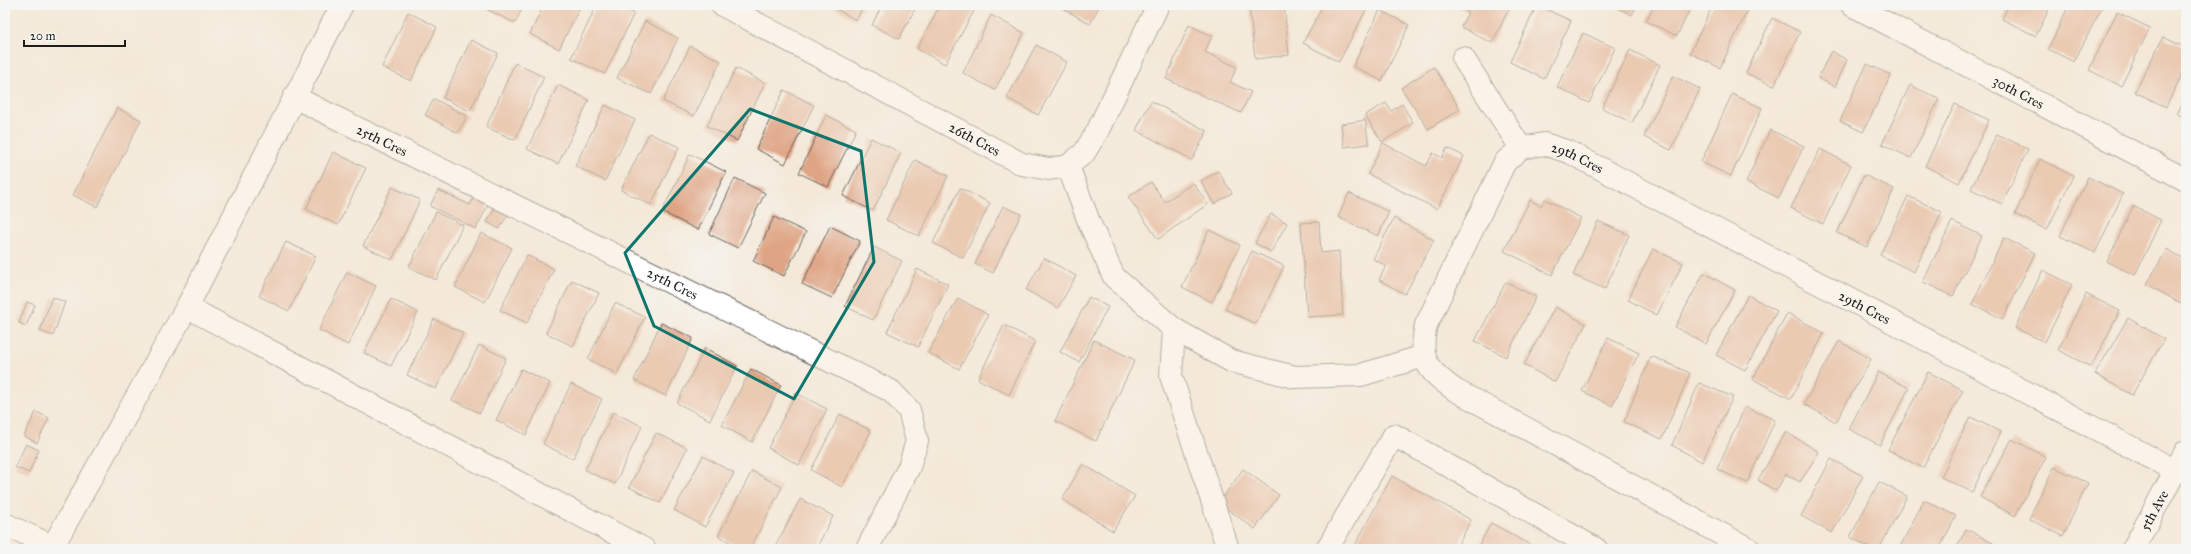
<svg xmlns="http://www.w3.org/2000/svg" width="2191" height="554" viewBox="0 0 2191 554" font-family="'IM FELL Great Primer',serif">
  <rect width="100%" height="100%" fill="#f6f6f2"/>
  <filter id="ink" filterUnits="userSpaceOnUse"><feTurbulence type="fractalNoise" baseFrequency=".025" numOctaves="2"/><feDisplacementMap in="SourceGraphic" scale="8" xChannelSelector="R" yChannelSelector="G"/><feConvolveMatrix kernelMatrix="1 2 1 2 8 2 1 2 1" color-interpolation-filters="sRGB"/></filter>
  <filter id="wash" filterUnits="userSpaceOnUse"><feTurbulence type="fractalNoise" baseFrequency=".012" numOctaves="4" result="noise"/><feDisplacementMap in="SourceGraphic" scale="16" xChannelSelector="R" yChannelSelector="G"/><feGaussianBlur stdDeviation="0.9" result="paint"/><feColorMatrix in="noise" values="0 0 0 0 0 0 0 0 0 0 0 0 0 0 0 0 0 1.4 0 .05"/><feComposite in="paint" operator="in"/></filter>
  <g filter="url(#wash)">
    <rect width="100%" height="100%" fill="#f4e9d9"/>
    <g id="blocks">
      <!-- building -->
      <path fill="#dfa484" d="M490,5H524L515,23L488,10Z
        M544,5H581L559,49L530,34Z
        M597,5H618L634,13L605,74L571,58Z
        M829,5H864L856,20Z
        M882,5H917L899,39L872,25Z
        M940,5H977L945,64L917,49Z
        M1057,5H1100L1090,24Z
        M1249,5H1284L1289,55L1255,59Z
        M1323,5H1361L1367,8L1339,62L1303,43Z
        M1455,5H1511L1492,43L1461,27L1468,12Z
        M1537,5L1571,21L1544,79L1510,62Z
        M1612,5H1637L1632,15Z
        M1654,5H1692L1677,36L1646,21Z
        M1713,5H1750L1720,68L1690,53Z
        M2009,5H2051L2036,36L2002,19Z
        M2069,5H2103L2074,62L2048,49Z
        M1380,10L1409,25L1382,81L1353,66Z
        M408,12L437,27L411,81L382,67Z
        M2117,12L2150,28L2121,86L2089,70Z
        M991,15L1024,33L995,90L963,73Z
        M1772,18L1800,32L1774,86L1746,73Z
        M645,21L678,38L651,94L617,78Z
        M1189,25L1212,36L1205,52L1237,67L1230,82L1251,92L1241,113L1166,79Z
        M1583,33L1615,48L1589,103L1557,87Z
        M2163,37L2186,48V66L2166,107L2135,92Z
        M471,40L498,53L470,111L443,98Z
        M1036,45L1067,62L1038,115L1007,98Z
        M690,46L721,61L694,116L663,101Z
        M1630,50L1660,65L1632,123L1602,108Z
        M1831,51L1847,60L1835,87L1818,78Z
        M515,63L544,77L515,140L486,127Z
        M1867,64L1891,75L1863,132L1840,121Z
        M1434,67L1460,109L1428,129L1401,88Z
        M736,68L765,83L737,141L707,126Z
        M1673,76L1700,89L1671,150L1644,137Z
        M558,85L589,100L558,164L527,149Z
        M1910,85L1939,99L1911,158L1882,144Z
        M784,90L814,105L785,164L756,149Z
        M1732,94L1762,108L1731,176L1701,162Z
        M2186,96V118L2177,114Z
        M434,99L467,116L458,133L425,115Z
        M1151,101L1207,131L1192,160L1136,130Z
        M1386,103L1391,111L1402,104L1413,123L1382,142L1365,115Z
        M1955,104L1989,120L1959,183L1925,166Z
        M605,105L635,120L605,181L575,166Z
        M117,108L141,120L97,207L73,195Z
        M826,115L856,130L828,187L799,173Z
        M1365,120L1369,144L1344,147L1341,124Z
        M1770,130L1804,146L1779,198L1746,182Z
        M649,133L679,147L651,205L621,190Z
        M1997,134L2028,149L2002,204L1971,189Z
        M871,138L901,153L873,211L843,196Z
        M1383,143L1426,166L1433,153L1442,158L1447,148L1464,156L1437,209L1368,174Z
        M1820,149L1851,165L1823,224L1791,208Z
        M333,152L366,168L338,225L306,209Z
        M690,154L726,172L698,230L662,212Z
        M2040,159L2073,176L2047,230L2015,214Z
        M915,160L948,176L919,236L886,220Z
        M1218,171L1232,193L1214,204L1201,181Z
        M1864,175L1894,189L1867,247L1837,233Z
        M2088,177L2123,194L2095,253L2060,236Z
        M735,178L765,193L738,248L709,234Z
        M1151,182L1165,202L1193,183L1208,204L1158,239L1128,197Z
        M392,187L420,200L392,260L363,246Z
        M960,188L990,203L963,258L933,243Z
        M438,190L470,205L476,194L490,201L476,229L430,206Z
        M1349,193L1389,212L1378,236L1338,217Z
        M1908,196L1942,212L1914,272L1880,255Z
        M1545,199L1581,218L1552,275L1504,251L1530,200L1541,206Z
        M497,205L509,213L499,229L487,222Z
        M1003,206L1021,214L993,273L975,264Z
        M2133,206L2161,220L2135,275L2107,262Z
        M436,212L463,225L436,280L409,267Z
        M1271,214L1287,223L1271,252L1255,243Z
        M774,217L806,232L784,276L753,261Z
        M1394,218L1434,240L1405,294L1379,280L1386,266L1373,259Z
        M1598,221L1629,235L1605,289L1573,275Z
        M1952,221L1982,236L1953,296L1923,282Z
        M1319,222L1321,253L1339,251L1343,315L1307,317L1301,223Z
        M830,226L860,241L832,298L802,284Z
        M1209,230L1240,245L1212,302L1182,287Z
        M481,233L512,248L485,302L455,287Z
        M2004,238L2035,253L2003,319L1972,304Z
        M286,242L316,256L289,311L259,296Z
        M874,247L902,261L873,320L845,306Z
        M1653,249L1683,263L1657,315L1628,300Z
        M2167,249L2186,260L2185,306L2147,284Z
        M1252,251L1284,266L1256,324L1225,309Z
        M527,255L554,269L527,323L500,310Z
        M1044,258L1076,276L1058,308L1026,290Z
        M917,269L948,284L918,347L887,332Z
        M2043,270L2072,285L2045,342L2015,328Z
        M347,272L376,286L348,345L319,330Z
        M1704,273L1735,290L1706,344L1675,327Z
        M572,280L599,293L573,346L546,333Z
        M1506,282L1536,297L1506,357L1475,341Z
        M2086,294L2120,311L2091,367L2058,350Z
        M1748,295L1777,311L1745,370L1716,355Z
        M52,297L65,302L53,336L40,331Z
        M1089,297L1108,307L1079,362L1060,352Z
        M958,298L988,315L959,369L928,353Z
        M391,299L418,312L391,366L364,353Z
        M27,302L35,305L26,326L19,323Z
        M615,303L645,317L617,374L588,359Z
        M1555,307L1586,324L1555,382L1524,365Z
        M1787,313L1824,333L1791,399L1753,379Z
        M2128,318L2164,339L2132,395L2095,374Z
        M434,319L463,333L436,389L407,375Z
        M661,323L693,338L666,396L634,380Z
        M1004,325L1035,341L1009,395L978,379Z
        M1608,338L1639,353L1612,406L1582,391Z
        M1094,340L1135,360L1096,441L1055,421Z
        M1839,341L1871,359L1836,422L1804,404Z
        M479,345L506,358L480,413L452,400Z
        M705,348L737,366L710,420L677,403Z
        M1651,356L1690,373L1662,439L1624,422Z
        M521,369L550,383L526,435L496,420Z
        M751,369L781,385L752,442L722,425Z
        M1878,372L1909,388L1880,445L1849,429Z
        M1928,372L1963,390L1923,468L1888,450Z
        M1699,383L1733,397L1702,462L1672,445Z
        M571,384L602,399L573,459L543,444Z
        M796,393L827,409L799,465L768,448Z
        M1745,407L1775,420L1747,483L1717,469Z
        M36,412L49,418L37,443L24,436Z
        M613,412L642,426L615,484L585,470Z
        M840,414L871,431L842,487L811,470Z
        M1970,417L2001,432L1972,492L1941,477Z
        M1786,432L1819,452L1800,482L1786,474L1776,491L1758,480Z
        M656,433L687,448L660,503L629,487Z
        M2012,439L2046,457L2015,516L1980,497Z
        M26,444L39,450L29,473L15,467Z
        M703,456L734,473L705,527L674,510Z
        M1831,459L1863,476L1832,533L1801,516Z
        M1083,464L1135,496L1113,531L1062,499Z
        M2054,467L2088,483L2063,536L2029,519Z
        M1243,469L1279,495L1255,529L1219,503Z
        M752,471L782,487L750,549H743L718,536Z
        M1392,476L1471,520L1456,549H1353Z
        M1879,482L1907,496L1879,549H1872L1850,537Z
        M800,499L833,516L816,549H774Z
        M1924,500L1956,516L1939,549H1899Z
        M1491,523L1538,549H1477Z
        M1966,529L1993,543L1990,549H1956Z"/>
    </g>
  </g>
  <g filter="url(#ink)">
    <use href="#blocks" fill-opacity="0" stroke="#68645e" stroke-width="1"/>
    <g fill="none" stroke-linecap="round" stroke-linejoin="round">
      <!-- minor casing -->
      <g stroke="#68645e" stroke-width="24">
        <g id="minor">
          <path id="s1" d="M722,5L1022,164L1049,169L1068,166L1084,153L1097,132L1158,5"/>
          <path id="s2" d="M1852,5L2186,180"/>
          <path d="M1463,58L1521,148"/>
          <path id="s3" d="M294,97L891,391L909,410L917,441L909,467L867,549"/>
          <path d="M1068,166L1089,222L1114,277L1174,329L1231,361L1295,377L1361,375L1424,356"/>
          <path d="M187,307L644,549"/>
          <path d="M1174,329L1171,376L1228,549"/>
          <path d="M5,524L58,549"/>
          <path d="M53,546L187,307L342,5"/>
          <path d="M1327,549L1394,435L1596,549"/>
          <path id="s4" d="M1749,549L1455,390C1428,371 1418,360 1426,325L1505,162L1521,148L1544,144L1569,152L2176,471"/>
          <path id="s5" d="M2133,549L2186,451"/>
        </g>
      </g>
      <!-- minor -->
      <use href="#minor" stroke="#fff" stroke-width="22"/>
    </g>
  </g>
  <!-- marked area -->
  <path d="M0 0H2191V554H0ZM750,109L861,151L874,262L794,399L654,326L625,253Z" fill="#f4e9d9" fill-opacity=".55" fill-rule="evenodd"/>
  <path fill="none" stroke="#0f766e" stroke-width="3" stroke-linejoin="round" d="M750,109L861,151L874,262L794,399L654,326L625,253Z"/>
  <g text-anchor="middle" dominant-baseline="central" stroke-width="3" stroke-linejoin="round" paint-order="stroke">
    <!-- street labels -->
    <g font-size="14" fill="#1c1c1c" stroke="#f6f6f2">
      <text stroke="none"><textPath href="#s2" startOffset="188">30th Cres</textPath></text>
      <text stroke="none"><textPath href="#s1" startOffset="286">26th Cres</textPath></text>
      <text stroke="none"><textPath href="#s3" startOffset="98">25th Cres</textPath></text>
      <text stroke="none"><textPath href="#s4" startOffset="674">29th Cres</textPath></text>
      <text stroke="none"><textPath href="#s3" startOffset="422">25th Cres</textPath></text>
      <text stroke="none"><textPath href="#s4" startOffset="998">29th Cres</textPath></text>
      <text stroke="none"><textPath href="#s5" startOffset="44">5th Ave</textPath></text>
    </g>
  </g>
  <!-- margin -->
  <rect width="2191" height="554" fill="none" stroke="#f6f6f2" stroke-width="20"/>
  <!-- scale -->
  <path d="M24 40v6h101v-6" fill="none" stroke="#1c1c1c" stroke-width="2"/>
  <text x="30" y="40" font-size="12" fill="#1c1c1c" stroke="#f6f6f2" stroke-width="3" paint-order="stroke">20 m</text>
</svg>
